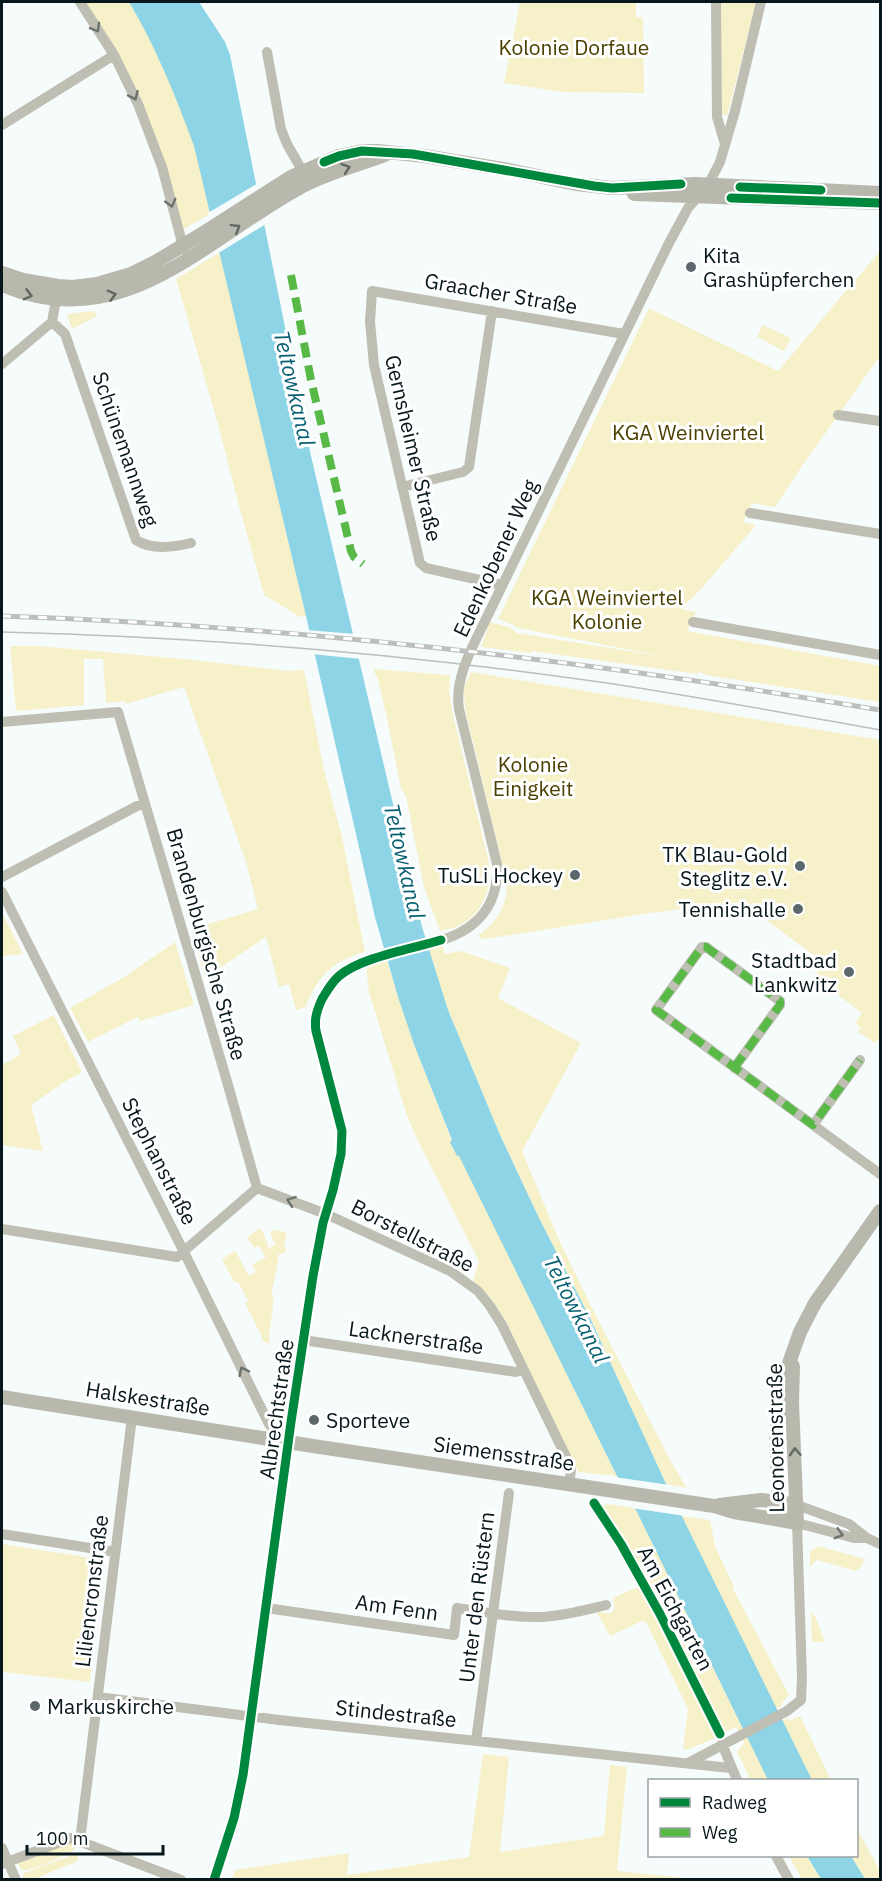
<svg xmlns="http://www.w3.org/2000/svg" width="882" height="1881" viewBox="0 0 882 1881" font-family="'IBM Plex Sans',sans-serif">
  <rect width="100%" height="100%" fill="#f6fbfc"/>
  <!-- green -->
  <path fill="#f7f1ca" d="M82,2H129C156,46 178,96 194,146C201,168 205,191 211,213L182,230L164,165Z
    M520,2H636V17H643L644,93L562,92L504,83Z
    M720,2H756L727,116L722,114Z
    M880,251V356L802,466L775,507L752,503L743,522L756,525L701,589L681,609L696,612L687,631L880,666V702L706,675V674L698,672V674L538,652L531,651V653L481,647L490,622L509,627L517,633L672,658L518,628L511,624L498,619L649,308L778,371Z
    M220,252L306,616L300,617L264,595L238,502L218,424L176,279Z
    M94,311L97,316L72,329L67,314Z
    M763,325L791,338L784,351L757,337Z
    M10,646H39L184,659L289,671L304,670L324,770L342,837L365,952C334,960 316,977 306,1007L296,1010L289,984L279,987L266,937L205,978L191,929L258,909L246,862L184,687L126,704L125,701L106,703L103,659H84V705L16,711Z
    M373,669L449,675L450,676L449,691L453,715L490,867C490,901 475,926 440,931L424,887L406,796L401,789L387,718L378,680Z
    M471,672L880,740V1036L875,1043L858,1032L861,1028L855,1023L862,1013L814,977L821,967L812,960L815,956L741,902L650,913L485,939L480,938L478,935C497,923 507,906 507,883L465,709L464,687Z
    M2,912L23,954L2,956Z
    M175,942L194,1005L140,1021L138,1017L88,1042L70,1008L124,977Z
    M441,942L445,954L461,951L510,968L498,998L581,1043L522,1151L559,1240L592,1308L671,1462L687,1488L666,1484L590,1318L538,1216L500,1135L448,1010L428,946Z
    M386,959L415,1047L452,1141L451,1142L457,1156L459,1155L617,1476L578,1472L506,1321L491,1298L473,1281L479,1261L418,1141L407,1116L369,992L366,967Z
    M54,1015L82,1072L66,1081L31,1105L43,1151L2,1145V1065L21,1054L13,1036Z
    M259,1228L264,1234L269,1248L275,1245L270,1231L278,1230L287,1233L284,1243L287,1251L278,1255C278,1270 273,1282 271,1297L274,1298L269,1336L270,1344L262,1341V1337L245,1303L248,1301L238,1282L235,1283L222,1260L232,1252H236L249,1276L256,1272L252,1265L266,1257L259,1246L255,1248L247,1238Z
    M608,1504L635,1508L768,1780H751L737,1752L744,1743L736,1727L720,1734L718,1737L686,1750L683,1748L688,1709L646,1622L642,1621L610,1636L596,1611L610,1614L615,1608L613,1598L640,1586L617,1545L592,1509Z
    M681,1516L710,1520L715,1546L734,1587L733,1589L789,1695L781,1704L782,1706L776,1709Z
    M2,1544L105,1560L90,1682L2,1672Z
    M818,1546L865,1559L861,1567L856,1571L817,1560L810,1567V1552Z
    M811,1612L815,1616L825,1642H812Z
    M800,1716L831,1780H812L782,1721L788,1718L789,1721Z
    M483,1754L509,1757L500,1852L604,1836L610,1765L627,1767L617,1871L696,1879H232L235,1870L349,1853L347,1875L469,1857Z
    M857,1829L880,1871V1879H865L851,1856H856Z
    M67,1843H73L75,1848L74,1850C61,1857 34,1871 21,1870L18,1863Z
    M75,1854L78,1858L76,1862L34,1879H24L23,1875L24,1873Z
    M789,1856H807L821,1879H802Z"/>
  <!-- water -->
  <path fill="#8cd4e6" d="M129,2H199L225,42L230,55L311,456L422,927L448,1010L500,1135L538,1216L590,1318L666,1484L812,1780H768L635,1508L617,1476L459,1156H457L450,1142L452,1140L415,1047L398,997L375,917L306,616L194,146C176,97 156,47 129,2Z
    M807,1856H851L865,1879H821Z"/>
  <!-- pier -->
  <path fill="#f6fbfc" d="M258,183L266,224L217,254L208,213Z
    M306,630L355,634L361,659L311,654Z
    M614,1477L670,1485L685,1516L631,1508Z"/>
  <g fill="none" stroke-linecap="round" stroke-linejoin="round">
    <!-- minor -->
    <path stroke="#bfbeb3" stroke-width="10" d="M80,2L114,55L138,104L162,167L184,250
      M716,2L717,117L725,144
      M267,52L281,129L287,144L307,179
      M2,125L114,55
      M52,322L65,334L136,540C151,550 175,547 191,543
      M2,364L52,322L56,300
      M838,415L880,421
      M402,487L463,472L469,467L492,311
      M750,513L880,534
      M502,585L426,568L420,563L374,365L370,322L372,291L624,334
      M693,622L880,655
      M2,722L118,712L226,1078L257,1188
      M2,877L137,806L145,804
      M2,892L180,1244L269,1424L276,1434L287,1441
      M445,939C480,927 499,902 497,864L459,709C454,678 473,646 486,619L669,243L688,208L708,185L720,162L735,111L761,2
      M734,1068L780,1005V1001L706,947H702L656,1010L880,1174
      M813,1125L860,1060
      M257,1188L326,1214L450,1271L478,1291L490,1306L502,1325L569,1463L571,1470L569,1484
      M2,1229L177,1257L257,1188
      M303,1340L516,1372L523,1369
      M797,1505L849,1524L867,1538L880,1544
      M2,1534L115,1552
      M266,1608L454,1635L457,1608C485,1612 513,1618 541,1617C564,1616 585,1610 606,1605
      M98,1697L279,1720L730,1768
      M476,1741L509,1493
      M722,1744L737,1780
      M690,1762L787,1711L801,1700L802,1678L797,1523L854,1538H867
      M80,1841L132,1417
      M2,1848L16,1880
      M776,1856L789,1880
      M2,1864L71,1838L181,1880
      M214,1880L234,1818L243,1775L291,1422L313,1276L323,1223L333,1190L341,1154L342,1131L316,1031C313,1012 325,988 340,975C346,970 354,967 361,963"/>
    <!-- major -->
    <path stroke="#b8b8ad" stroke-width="14" d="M634,194L880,203
      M2,273L23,280L58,286L73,287L97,284L131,274L157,261L205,232L291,177L339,156L362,151H378L424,156L509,170L576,184L612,188L695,184L880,193
      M2,285C122,336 201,242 299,188C326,173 356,166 385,155
      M793,1366L792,1402L797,1523
      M2,1397L313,1446L714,1506L734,1512L797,1523
      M719,1505L761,1500L786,1503
      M797,1523L779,1502L776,1434L783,1380L800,1332L815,1303L880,1211"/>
    <!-- tram -->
    <path stroke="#bcbfbb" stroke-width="1.5" d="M2,632C204,637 407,654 607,683C699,697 790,714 880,730"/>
    <!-- rail casing -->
    <g stroke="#bcbfbb" stroke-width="5">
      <path id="rail" d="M2,616C297,626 590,661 880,710"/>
    </g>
    <!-- rail -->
    <use href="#rail" stroke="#fff" stroke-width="3" stroke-dasharray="9" stroke-linecap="butt"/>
    <!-- quiet -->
    <path stroke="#58b947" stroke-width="8" stroke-dasharray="15 8" stroke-linecap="butt" d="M291,275L311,380L351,551L354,557L363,564
      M734,1068L780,1005V1001L706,947H702L656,1010L813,1125L860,1060"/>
    <!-- cycleway casing -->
    <g stroke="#fff" stroke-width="13">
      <path id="cycleway" d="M324,162L339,156L362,151L413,154L594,186L612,188L681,184
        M740,187L821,190
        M731,198L880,203
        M594,1503L621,1544L660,1614L720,1734
        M214,1880L234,1818L243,1775L291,1422L313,1276L323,1223L333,1190L341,1154L342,1131L316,1031C314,1019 317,1010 322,999C327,991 331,983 339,976C361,957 412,949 441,940"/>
    </g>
    <!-- cycleway -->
    <use href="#cycleway" stroke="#00873e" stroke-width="9"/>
  </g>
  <!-- one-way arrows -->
  <defs><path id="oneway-chevron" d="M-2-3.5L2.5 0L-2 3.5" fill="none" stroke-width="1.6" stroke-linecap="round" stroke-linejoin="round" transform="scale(1.5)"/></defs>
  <g stroke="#6c736f">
    <use href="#oneway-chevron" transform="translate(96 28) rotate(60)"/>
    <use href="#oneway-chevron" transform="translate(134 96) rotate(66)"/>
    <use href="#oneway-chevron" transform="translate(171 203) rotate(75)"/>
    <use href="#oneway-chevron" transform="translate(291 1201) rotate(-160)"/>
    <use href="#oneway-chevron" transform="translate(243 1371) rotate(-116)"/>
    <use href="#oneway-chevron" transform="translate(839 1534) rotate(16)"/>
  </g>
  <g stroke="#606864">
    <use href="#oneway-chevron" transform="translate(346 168) rotate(-19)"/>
    <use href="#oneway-chevron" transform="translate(236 228) rotate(-32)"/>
    <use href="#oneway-chevron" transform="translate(28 295) rotate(15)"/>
    <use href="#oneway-chevron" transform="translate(112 295) rotate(-15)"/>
    <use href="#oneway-chevron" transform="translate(795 1452) rotate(-93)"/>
  </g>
  <!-- markers -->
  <g fill="#5b676a" stroke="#fff" stroke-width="2">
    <circle cx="691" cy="267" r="6"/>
    <circle cx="800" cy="866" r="6"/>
    <circle cx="575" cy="875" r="6"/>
    <circle cx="798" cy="909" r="6"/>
    <circle cx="849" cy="972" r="6"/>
    <circle cx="314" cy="1420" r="6"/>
    <circle cx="35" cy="1706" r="6"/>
  </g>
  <g text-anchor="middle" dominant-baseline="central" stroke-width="6" stroke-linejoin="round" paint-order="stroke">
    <!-- park labels -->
    <g font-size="21" fill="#4c4000" stroke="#fff">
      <text x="574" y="47">Kolonie Dorfaue</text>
      <text x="688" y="432">KGA Weinviertel</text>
      <text x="607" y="597">KGA Weinviertel<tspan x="607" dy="24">Kolonie</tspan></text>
      <text x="533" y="764">Kolonie<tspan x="533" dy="24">Einigkeit</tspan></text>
    </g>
    <!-- poi labels -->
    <g font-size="21" fill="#07171b" stroke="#fff" text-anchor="end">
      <text x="703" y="255" text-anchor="start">Kita<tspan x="703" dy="24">Grashüpferchen</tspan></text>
      <text x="788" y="854">TK Blau-Gold<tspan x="788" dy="24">Steglitz e.V.</tspan></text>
      <text x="563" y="875">TuSLi Hockey</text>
      <text x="786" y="909">Tennishalle</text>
      <text x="837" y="960">Stadtbad<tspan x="837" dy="24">Lankwitz</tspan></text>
      <text x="326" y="1420" text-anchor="start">Sporteve</text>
      <text x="47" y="1706" text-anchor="start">Markuskirche</text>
    </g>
    <!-- street labels -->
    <g font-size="21" fill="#07171b" stroke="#fff">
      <text transform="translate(501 293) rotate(10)">Graacher Straße</text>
      <text transform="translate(414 448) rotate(77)">Gernsheimer Straße</text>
      <text transform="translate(126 449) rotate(71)">Schünemannweg</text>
      <text transform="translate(495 558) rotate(-65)">Edenkobener Weg</text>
      <text transform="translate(207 944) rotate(74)">Brandenburgische Straße</text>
      <text transform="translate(160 1161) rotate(63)">Stephanstraße</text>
      <text transform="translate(413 1235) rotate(27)">Borstellstraße</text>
      <text transform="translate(416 1337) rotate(8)">Lacknerstraße</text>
      <text transform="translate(148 1398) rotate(9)">Halskestraße</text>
      <text transform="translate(276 1409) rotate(-82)">Albrechtstraße</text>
      <text transform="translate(775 1438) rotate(-91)">Leonorenstraße</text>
      <text transform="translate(504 1453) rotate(8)">Siemensstraße</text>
      <text transform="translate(91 1591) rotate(-83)">Liliencronstraße</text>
      <text transform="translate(476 1597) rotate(-83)">Unter den Rüstern</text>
      <text transform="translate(397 1607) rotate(8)">Am Fenn</text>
      <text transform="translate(676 1608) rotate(62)">Am Eichgarten</text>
      <text transform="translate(396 1713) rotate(6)">Stindestraße</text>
    </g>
    <!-- water labels -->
    <g font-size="22" font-style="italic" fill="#075f71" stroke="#fff">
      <text transform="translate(295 388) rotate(77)">Teltowkanal</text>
      <text transform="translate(405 861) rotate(77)">Teltowkanal</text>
      <text transform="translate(577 1309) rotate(63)">Teltowkanal</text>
    </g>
  </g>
  <!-- border -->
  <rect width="882" height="1881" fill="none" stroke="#07171b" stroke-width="6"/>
  <!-- legend -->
  <rect x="648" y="1779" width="210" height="78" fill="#ffffff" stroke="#9ca2a4" stroke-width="1.5"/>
  <rect x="660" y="1798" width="30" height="9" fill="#00873e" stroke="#9ca2a4" stroke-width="1.5"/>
  <text x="702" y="1809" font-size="18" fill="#07171b">Radweg</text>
  <rect x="660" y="1828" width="30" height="9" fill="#58b947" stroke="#9ca2a4" stroke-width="1.5"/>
  <text x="702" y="1839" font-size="18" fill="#07171b">Weg</text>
  <!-- scale -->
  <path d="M27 1845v9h136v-9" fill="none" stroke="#07171b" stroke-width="3"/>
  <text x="36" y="1845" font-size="18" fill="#07171b" stroke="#ffffff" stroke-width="4.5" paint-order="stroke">100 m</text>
</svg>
